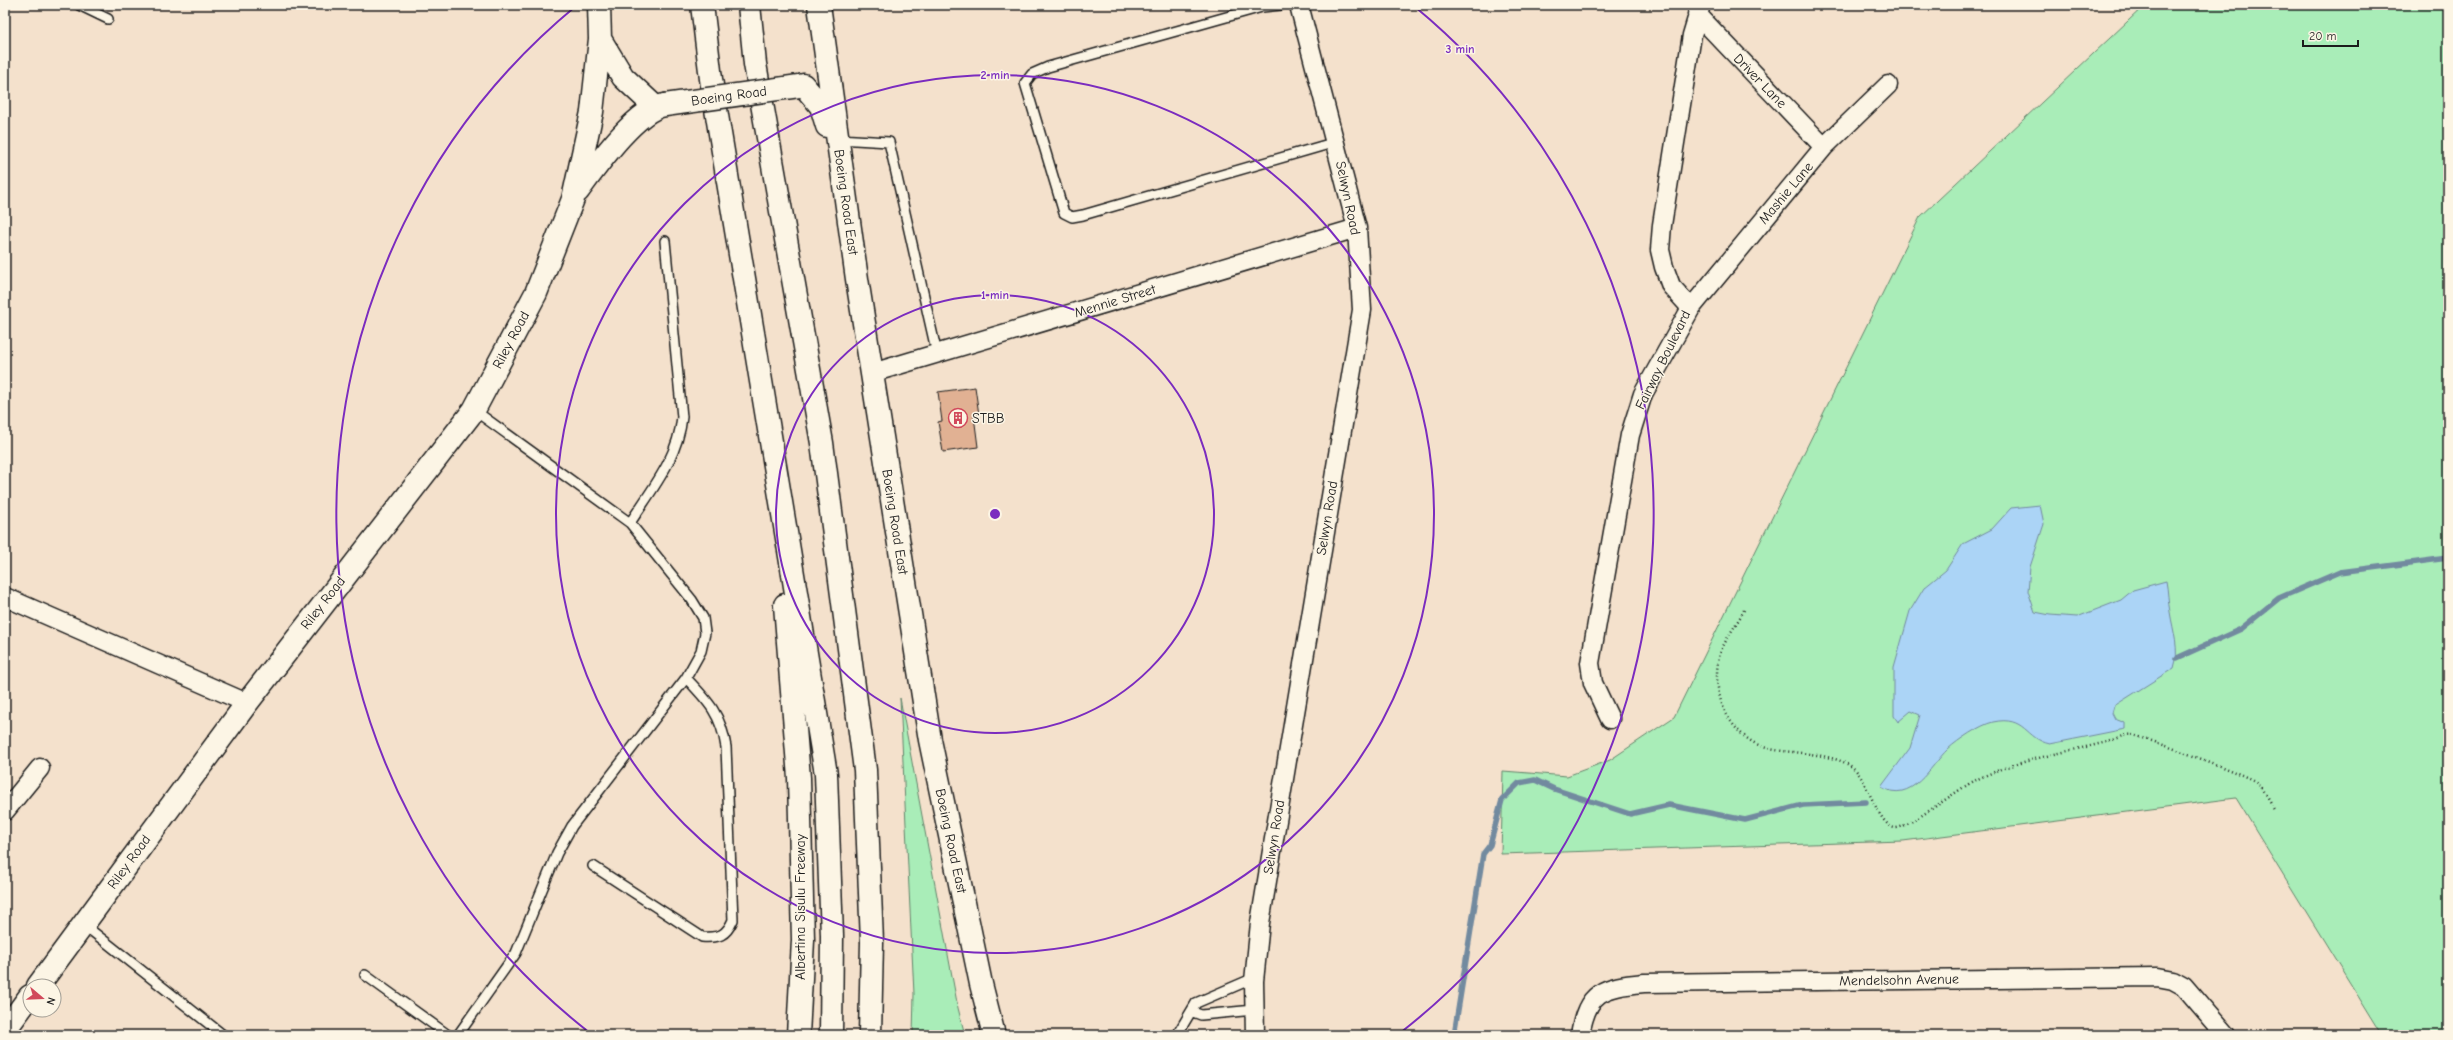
<svg xmlns="http://www.w3.org/2000/svg" width="2453" height="1040" viewBox="0 0 2453 1040" font-family="'Comic Neue',sans-serif">
  <rect width="100%" height="100%" fill="#f4e1cc"/>
  <filter id="ink" filterUnits="userSpaceOnUse"><feTurbulence type="fractalNoise" baseFrequency=".025" numOctaves="2"/><feDisplacementMap in="SourceGraphic" scale="8" xChannelSelector="R" yChannelSelector="G"/><feConvolveMatrix kernelMatrix="1 2 1 2 8 2 1 2 1" color-interpolation-filters="sRGB"/></filter>
  <g filter="url(#ink)">
    <!-- green -->
    <path fill="#a9edb8" stroke="#62846a" d="M2145,5H2448V1035H2382L2236,798L1903,841L1501,854L1503,771L1567,776L1610,760L1674,717L1920,217Z
      M900,698L958,1008L965,1035H913L914,994Z"/>
    <!-- water -->
    <path fill="#abd4f6" stroke="#728a9f" d="M2040,505L2044,524L2030,567L2028,591L2035,612L2050,615L2077,617L2121,600L2133,590L2166,581C2168,591 2168,602 2170,612C2173,631 2180,650 2174,668L2114,706L2112,713L2115,719L2125,723V729L2050,744C2025,739 2026,715 1993,722C1980,725 1958,740 1948,749C1930,766 1912,805 1881,787L1910,748L1920,715L1911,711L1898,722L1894,716V667L1910,611L1924,588L1946,570L1963,544L1992,529L2011,508Z"/>
    <g fill="none" stroke-linecap="round" stroke-linejoin="round">
      <!-- stream -->
      <path stroke="#728a9f" stroke-width="5.5" d="M2177,658L2241,629L2279,598L2340,572L2448,558
        M1454,1035L1483,854L1490,845L1502,800L1519,783L1535,780L1554,789L1630,814L1669,805L1745,820L1803,805L1866,802"/>
    </g>
    <!-- building -->
    <path fill="#e1b193" stroke="#1c1c1c" d="M975,387L979,415L974,416L978,447L943,452L938,422L942,421L938,392Z"/>
    <g fill="none" stroke-linecap="round" stroke-linejoin="round">
      <!-- lane casing -->
      <g stroke="#1c1c1c" stroke-width="12">
        <path id="lane" d="M79,5L108,19
          M1281,5L1262,7L1048,67L1032,74L1025,83L1064,213L1072,217L1083,215L1336,142
          M838,139L889,142L937,354
          M630,523C652,489 678,458 682,417L665,241
          M593,866L702,937C719,938 726,936 733,920L726,747C721,714 708,701 686,678
          M83,924L223,1035
          M365,975L448,1035
          M1193,1012L1201,1015L1254,1010
          M458,1035L516,953L557,853L572,826L686,678L701,651L705,633L703,618L692,600L630,523L474,410
          M1177,1035L1196,1003L1254,978"/>
      </g>
      <!-- street casing -->
      <g stroke="#1c1c1c" stroke-width="21">
        <path id="street" d="M1697,14L1824,147
          M1691,308L1671,286L1664,267L1660,250L1662,225L1692,35L1701,5
          M872,373L1357,228
          M5,597L247,703
          M1610,719L1593,683L1590,663L1630,435L1643,394L1691,308L1824,147L1888,85
          M5,811L40,768
          M1255,1035L1254,981L1260,923L1362,310L1357,228L1299,5
          M1580,1035C1587,991 1603,987 1644,983L2157,977L2173,980L2184,986L2226,1035"/>
      </g>
      <!-- secondary casing -->
      <g stroke="#1c1c1c" stroke-width="25">
        <path id="secondary" d="M819,5L857,279L930,740L981,984L994,1035
          M600,39L623,77L654,106
          M803,85L821,106L827,126
          M578,191C595,168 636,109 665,105
          M38,986L247,703L474,410L536,293L573,199L592,112L600,39L599,5
          M5,1030L30,996"/>
      </g>
      <!-- highway casing -->
      <g stroke="#1c1c1c" stroke-width="25">
        <path id="highway" d="M702,5L711,79L826,774L832,936L831,1035
          M749,5L755,64L822,443L865,770L872,942L870,1035
          M785,605L799,778L803,940L798,1035"/>
      </g>
      <!-- path -->
      <path stroke="#1c1c1c" stroke-width="2.5" stroke-dasharray="1 3" stroke-linecap="butt" d="M1744,610C1736,626 1723,642 1719,657C1710,697 1732,743 1775,750C1796,753 1835,754 1852,767C1868,778 1877,825 1895,828C1908,829 1959,788 1976,780C2016,760 2063,753 2107,742C2114,740 2125,733 2132,735C2145,737 2249,776 2256,782C2263,789 2269,802 2275,811"/>
      <!-- lane -->
      <use href="#lane" stroke="#fcf5e5" stroke-width="9"/>
      <!-- street -->
      <use href="#street" stroke="#fcf5e5" stroke-width="18"/>
      <!-- secondary -->
      <use href="#secondary" stroke="#fcf5e5" stroke-width="22"/>
      <!-- highway -->
      <use href="#highway" stroke="#fcf5e5" stroke-width="22"/>
      <!-- secondary-bridge casing -->
      <g stroke="#1c1c1c" stroke-width="25" stroke-linecap="butt">
        <path id="secondary-bridge" d="M665,105L799,86"/>
      </g>
      <!-- secondary-bridge -->
      <use href="#secondary-bridge" stroke="#fcf5e5" stroke-width="22"/>
    </g>
  </g>
  <!-- distance rings -->
  <g fill="none" stroke="#7b2cbf" stroke-width="2">
    <circle cx="995" cy="514" r="219"/>
    <circle cx="995" cy="514" r="439"/>
    <path d="M590 1033A658 658 0 0 1 576 6M1414 6A658 658 0 0 1 1400 1033"/>
  </g>
  <!-- icons -->
  <defs>
    <g id="building-ring" transform="scale(1)"><circle r="9.5" fill="#fcf5e5" stroke="#d1495b" stroke-width="1.5"/><path d="M-4-6H4V6H1V3H-1V6H-4ZM-2.5-4.3h1.7v1.8h-1.7ZM.8-4.3h1.7v1.8H.8ZM-2.5-1h1.7V.8h-1.7ZM.8-1h1.7V.8H.8Z" fill="#d1495b"/></g>
  </defs>
  <g fill-rule="evenodd">
    <use href="#building-ring" x="958" y="418"/>
  </g>
  <g text-anchor="middle" dominant-baseline="central" stroke-width="3" stroke-linejoin="round" paint-order="stroke">
    <!-- street labels -->
    <g font-size="14" fill="#1c1c1c" stroke="#fcf5e5">
      <text transform="translate(1760 81) rotate(46)">Driver Lane</text>
      <text transform="translate(729 96) rotate(-8)">Boeing Road</text>
      <text transform="translate(1786 193) rotate(-50)">Mashie Lane</text>
      <text transform="translate(1348 198) rotate(78)">Selwyn Road</text>
      <text transform="translate(846 202) rotate(82)">Boeing Road East</text>
      <text transform="translate(1115 301) rotate(-17)">Mennie Street</text>
      <text transform="translate(511 340) rotate(-62)">Riley Road</text>
      <text transform="translate(1663 360) rotate(-64)">Fairway Boulevard</text>
      <text transform="translate(1327 518) rotate(-81)">Selwyn Road</text>
      <text transform="translate(895 522) rotate(81)">Boeing Road East</text>
      <text transform="translate(323 603) rotate(-52)">Riley Road</text>
      <text transform="translate(1274 837) rotate(-81)">Selwyn Road</text>
      <text transform="translate(951 841) rotate(78)">Boeing Road East</text>
      <text transform="translate(129 862) rotate(-54)">Riley Road</text>
      <text transform="translate(800 907) rotate(-90)">Albertina Sisulu Freeway</text>
      <text transform="translate(1899 980) rotate(-1)">Mendelsohn Avenue</text>
    </g>
    <!-- poi labels -->
    <g font-size="14" fill="#1c1c1c" stroke="#fcf5e5" text-anchor="start">
      <text x="972" y="418">STBB</text>
    </g>
  </g>
  <circle cx="995" cy="514" r="6" fill="#7b2cbf" stroke="#fcf5e5" stroke-width="2"/>
  <g font-size="12" text-anchor="middle" font-weight="bold" fill="#7b2cbf" stroke="#fcf5e5" stroke-width="3" stroke-linejoin="round" paint-order="stroke">
    <text x="1460" y="53">3 min</text>
    <text x="995" y="79">2 min</text>
    <text x="995" y="299">1 min</text>
  </g>
  <!-- margin -->
  <rect width="2453" height="1040" fill="none" stroke="#fcf5e5" stroke-width="20"/>
  <rect x="10" y="10" width="2433" height="1020" fill="none" stroke="#1c1c1c" stroke-width="1.5" filter="url(#ink)"/>
  <!-- north arrow -->
  <g transform="translate(42 998) rotate(109)"><circle r="19" fill="#fcf5e5" stroke="#a29e95"/>
  <path d="M0-3L7 15L0 10L-7 15Z" fill="#d1495b"/>
  <text y="-6" font-size="11" font-weight="bold" text-anchor="middle" fill="#1c1c1c">N</text>
  </g>
  <!-- scale -->
  <path d="M2303 40v6h55v-6" fill="none" stroke="#1c1c1c" stroke-width="2"/>
  <text x="2309" y="40" font-size="12" fill="#1c1c1c" stroke="#fcf5e5" stroke-width="3" paint-order="stroke">20 m</text>
</svg>
